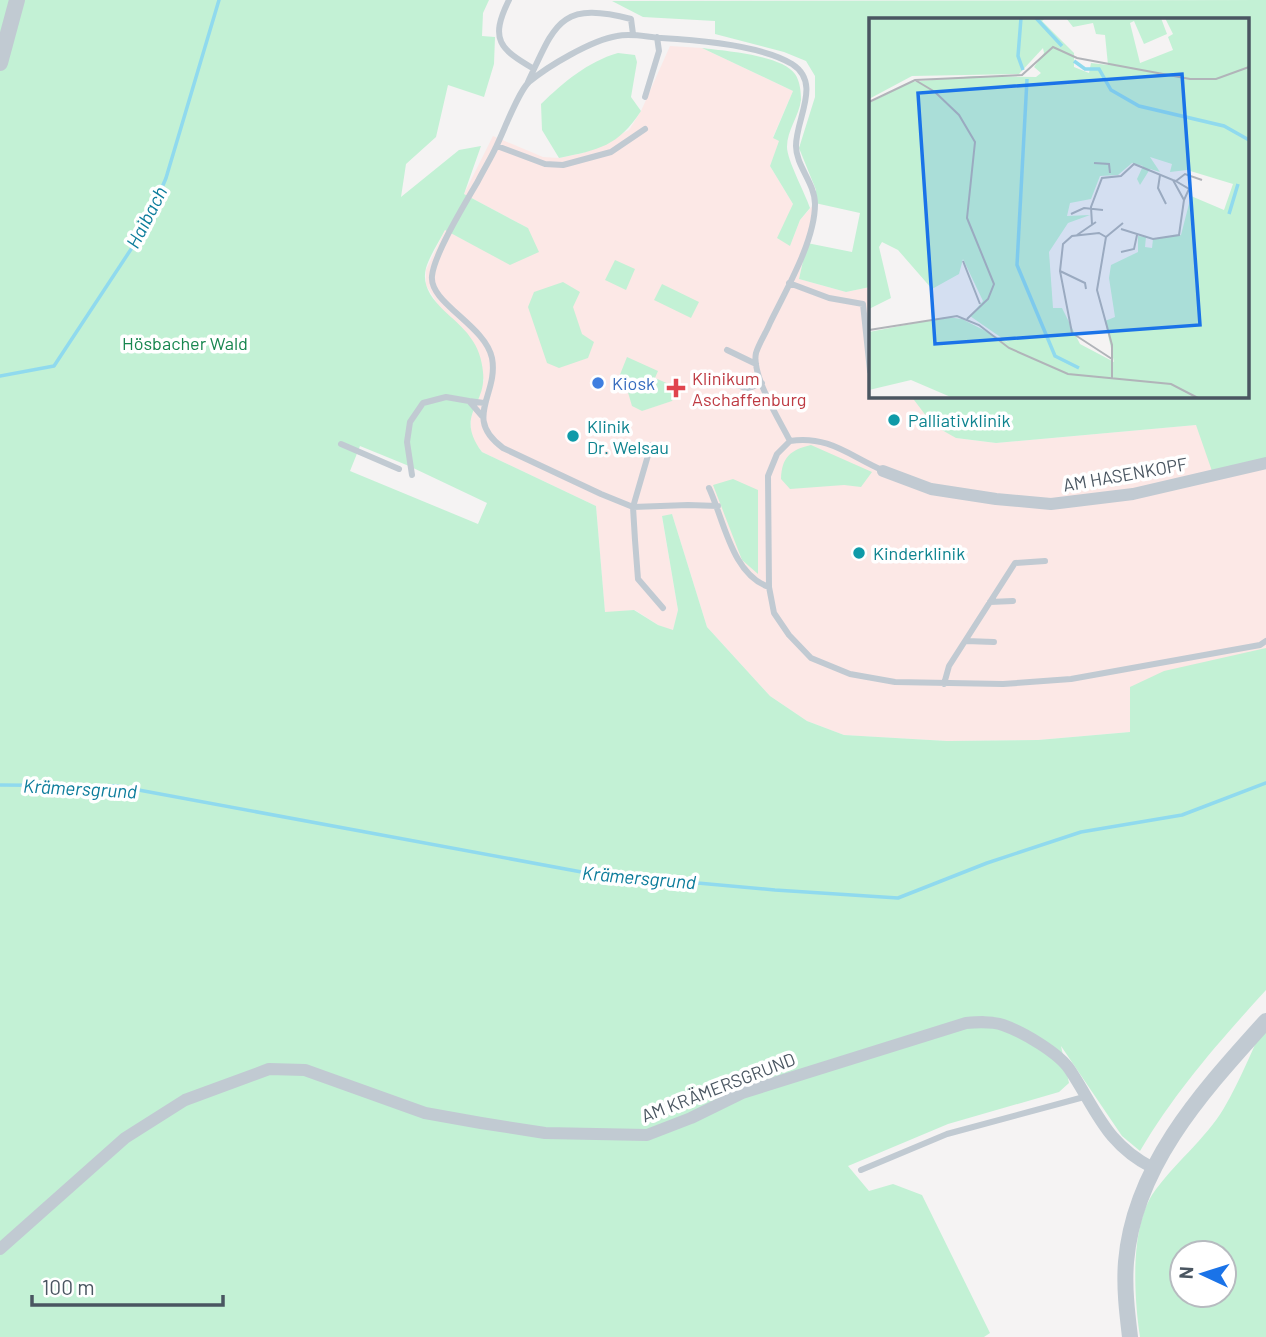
<svg xmlns="http://www.w3.org/2000/svg" width="1266" height="1337" viewBox="0 0 1266 1337" font-family="Barlow,sans-serif">
  <rect width="100%" height="100%" fill="#f5f3f3"/>
  <!-- medical -->
  <path fill="#fce8e6" d="M670,46L702,48L793,91L773,137L780,141L770,166L793,204L790,246L800,220L815,203L799,279L846,292L870,287V396H911L956,438L996,443L1196,425L1266,466V648L1130,732L1038,740L947,741L844,735L807,721L770,696L707,627L672,514L662,517L678,610L673,631L658,625L635,610L605,613L596,506L482,452L471,437V418L484,380L426,285V270L445,230L510,264L528,228L464,194L493,136L543,157L559,158L583,153L629,130L641,111Z"/>
  <!-- green -->
  <path fill="#c3f1d5" fill-rule="evenodd" d="M0,0H489L483,13L482,36L495,37L494,64L484,97L448,85L436,137L406,164L401,197L459,150L481,146L464,194L528,228L539,252L510,265L445,230C439,242 430,255 426,268C418,299 456,316 470,337C478,347 482,360 483,372C487,406 454,414 482,452L596,506L605,612L634,610L658,625L673,630L678,610L662,516L672,514L707,627L770,696L807,721L844,735L947,741L1038,740L1130,732V687L1164,671L1266,648V990C1218,1043 1177,1089 1140,1151L1122,1136L1061,1046L1069,1083L1059,1092L948,1124L848,1166L869,1191L893,1184L922,1195L990,1333L984,1337H0ZM360,446L409,466L487,503L478,524L350,471Z
    M1266,0V466L1213,474L1196,425L996,443L956,438L933,425L911,396H1247V19H870V287L846,292L799,279L807,243L852,252L860,213L815,203L816,190L799,148L815,97V76L806,61L784,52L715,34V21L643,17L612,1Z
    M702,48C725,51 782,55 795,74C800,81 801,92 801,100C799,116 787,130 787,147C787,160 805,193 810,208L800,220L790,246L777,238L793,204L770,166L779,141L773,138L793,91Z
    M618,53L635,55L637,62L631,97L641,111C618,146 599,150 559,158L542,130L541,104C564,82 587,62 618,53Z
    M615,260L635,269L626,290L605,280Z
    M563,282L580,292L573,307L582,334L594,342L588,358L559,368L547,363L528,307L534,292Z
    M662,284L699,302L691,318L654,300Z
    M627,357L658,371L655,378L678,388L672,401L642,411L632,406L624,379L619,377Z
    M811,445L872,472L861,487L844,485L790,489L781,479C782,457 790,450 811,445Z
    M733,479L758,490V574L742,560L713,485Z
    M1266,1021V1337H1140C1134,1298 1130,1230 1152,1195C1173,1164 1205,1140 1224,1108C1240,1081 1252,1050 1266,1021ZM1182,1253H1224V1295H1182Z"/>
  <g fill="none" stroke-linecap="round" stroke-linejoin="round">
    <!-- stream -->
    <path stroke="#90daee" stroke-width="3.5" d="M0,376L54,366L145,228L166,178L219,0
      M0,785L117,786L587,873L775,890L898,898L987,863L1081,832L1182,815L1266,783"/>
    <!-- service -->
    <path stroke="#c1cad2" stroke-width="6" d="M509,0C489,40 500,49 534,69
      M528,82C555,25 559,0 631,19L633,34
      M645,97L659,51L657,37
      M497,146L545,164L563,165L611,152L645,129
      M789,283L829,298L863,304L870,371
      M727,350L756,364
      M718,376L747,389L762,383
      M482,416L469,401L484,403
      M790,441L777,454L768,476L769,587L774,613L789,635L811,658L850,674L895,682L1003,684L1071,679L1260,645L1266,641
      M790,441C828,435 850,456 882,470
      M341,444L399,469
      M651,445L633,507L635,540L638,579L663,608
      M412,475L407,442L410,422L423,403L446,397L469,401
      M709,488C724,520 732,575 769,587
      M718,506L688,505L633,507L601,494L503,448C462,418 499,395 492,358C485,325 429,303 432,276C434,254 466,202 478,181C484,169 491,158 496,147C504,131 518,92 529,82C548,66 592,40 617,36C632,33 646,37 661,38C698,40 761,45 792,64C822,83 796,118 796,146C796,166 815,183 815,204C815,241 786,290 770,323C766,333 759,343 756,353C751,375 780,421 790,441
      M990,602L1013,601
      M966,641L994,642
      M944,684L949,666L1015,563L1045,561
      M861,1170L947,1134L1084,1097"/>
    <!-- minor -->
    <path stroke="#c1cad2" stroke-width="12" d="M883,471L931,489L996,499L1051,504L1133,494L1266,463
      M0,1249L125,1138L185,1100L269,1069L305,1070L425,1113L481,1123L545,1133L647,1135L691,1118L742,1093L966,1023C978,1022 991,1021 1003,1025C1023,1032 1059,1053 1070,1070C1097,1111 1106,1144 1153,1168"/>
    <!-- tertiary -->
    <path stroke="#c1cad2" stroke-width="16" d="M0,63L17,0
      M1130,1337C1127,1312 1124,1287 1126,1262C1134,1165 1204,1090 1266,1021"/>
  </g>
  <!-- markers -->
  <circle fill="#3f7fe0" stroke="#fff" stroke-width="2.5" cx="598" cy="383" r="7"/>
  <path fill="#e0444e" stroke="#fff" stroke-width="2.5" d="M672.5 377.5h7v7h7v7h-7v7h-7v-7h-7v-7h7z"/>
  <g fill="#0f9aa8" stroke="#fff" stroke-width="2.5">
    <circle cx="894" cy="420" r="7"/>
    <circle cx="573" cy="436" r="7"/>
    <circle cx="859" cy="553" r="7"/>
  </g>
  <g text-anchor="middle" dominant-baseline="central" stroke-width="7" stroke-linejoin="round" paint-order="stroke">
    <!-- park labels -->
    <g font-size="18" fill="#17864f" stroke="#fff">
      <text x="185" y="343">Hösbacher Wald</text>
    </g>
    <!-- health labels -->
    <g font-size="18" fill="#be3a42" stroke="#fff" text-anchor="start">
      <text x="692" y="378">Klinikum<tspan x="692" dy="21">Aschaffenburg</tspan></text>
    </g>
    <!-- shop labels -->
    <g font-size="18" fill="#366cbe" stroke="#fff" text-anchor="start">
      <text x="612" y="383">Kiosk</text>
    </g>
    <!-- culture labels -->
    <g font-size="18" fill="#0d838f" stroke="#fff" text-anchor="start">
      <text x="908" y="420">Palliativklinik</text>
      <text x="587" y="426">Klinik<tspan x="587" dy="21">Dr. Welsau</tspan></text>
      <text x="873" y="553">Kinderklinik</text>
    </g>
    <!-- street labels -->
    <g font-size="18" fill="#4a5661" stroke="#fff">
      <text transform="translate(1125 474) rotate(-10)">AM HASENKOPF</text>
      <text transform="translate(718 1087) rotate(-21)">AM KRÄMERSGRUND</text>
    </g>
    <!-- water labels -->
    <g font-size="19" font-style="italic" fill="#0c7c9b" stroke="#fff">
      <text transform="translate(146 217) rotate(-63)">Haibach</text>
      <text transform="translate(80 788) rotate(3)">Krämersgrund</text>
      <text transform="translate(639 877) rotate(5)">Krämersgrund</text>
    </g>
  </g>
  <!-- overview -->
  <g transform="translate(869 18)">
    <rect width="380" height="380" fill="#f5f3f3"/>
    <path d="M0,0H176L173,3L205,35V49L220,55L222,45L239,47L236,17L227,16L224,5L204,9L197,0H292L298,16L275,26L265,3L261,5L271,45L304,32L299,19L304,16L296,0H380V380H84L42,362L0,372V314L78,299L93,301L140,325L101,298L114,283L94,241L90,256L63,271L29,232L13,224L10,229L22,280L0,291V85L42,64L105,58L167,59L172,55L165,49L175,35L174,30L150,56L43,58L0,81ZM281,139L303,146L301,154L318,152L364,166L355,192L322,178L312,217L284,221L283,230L276,229L277,219L269,218V234L242,247L240,260L246,299L236,303L245,344L211,326L193,290H184L180,234L199,205L221,197L198,198L201,185L222,181L231,158L249,157L263,145L274,148L268,161L271,167L281,151L291,154Z" fill="#c3f1d5" fill-rule="evenodd"/>
    <path fill="none" stroke="#90daee" stroke-width="3.5" d="M152,0L149,38L154,52M167,0L193,28M205,43L216,51H230L242,72L270,88L355,108L380,122M158,61L148,247L186,338L210,350M360,196L369,166"/>
    <path fill="none" stroke="#b1b4b9" stroke-width="2" d="M46,62L66,74L90,97L106,124L98,200L125,266L119,281L98,301M0,84L46,62L153,57L184,29L208,40L321,61H347L380,49M225,145L240,146L241,155M291,157L289,170L297,186M305,162L320,171L315,182M307,163L316,156L333,162M202,196L215,190L234,192M223,206L222,189L233,160L252,158L265,146L304,162L315,182L310,217L284,221L252,211M208,217L227,204M237,219L230,215L203,218L194,226L191,253L203,315L243,341M237,219L228,272L243,327V360M237,219L254,205M252,234L265,231L268,217M94,243L111,286M191,253L216,265L217,271M0,312L88,298L110,307L140,330L199,356L302,366L329,380"/>
    <path fill="#1a73e8" fill-opacity="0.15" stroke="#1a73e8" stroke-width="3.5" d="M313,56L331,307L66,326L49,75Z"/>
    <rect width="380" height="380" fill="none" stroke="#4a5661" stroke-width="3.5"/>
  </g>
  <!-- north arrow -->
  <g transform="translate(1203 1274) rotate(274)"><circle r="33" fill="#ffffff" stroke="#b7bbc0" stroke-width="2"/>
  <path d="M0-5L12 26L0 18L-12 26Z" fill="#1a73e8"/>
  <text y="-10" font-size="19" font-weight="bold" text-anchor="middle" fill="#4a5661">N</text>
  </g>
  <!-- scale -->
  <path d="M32 1295v10h191v-10" fill="none" stroke="#4a5661" stroke-width="3.5"/>
  <text x="42" y="1295" font-size="21" fill="#4a5661" stroke="#ffffff" stroke-width="5" paint-order="stroke">100 m</text>
</svg>
